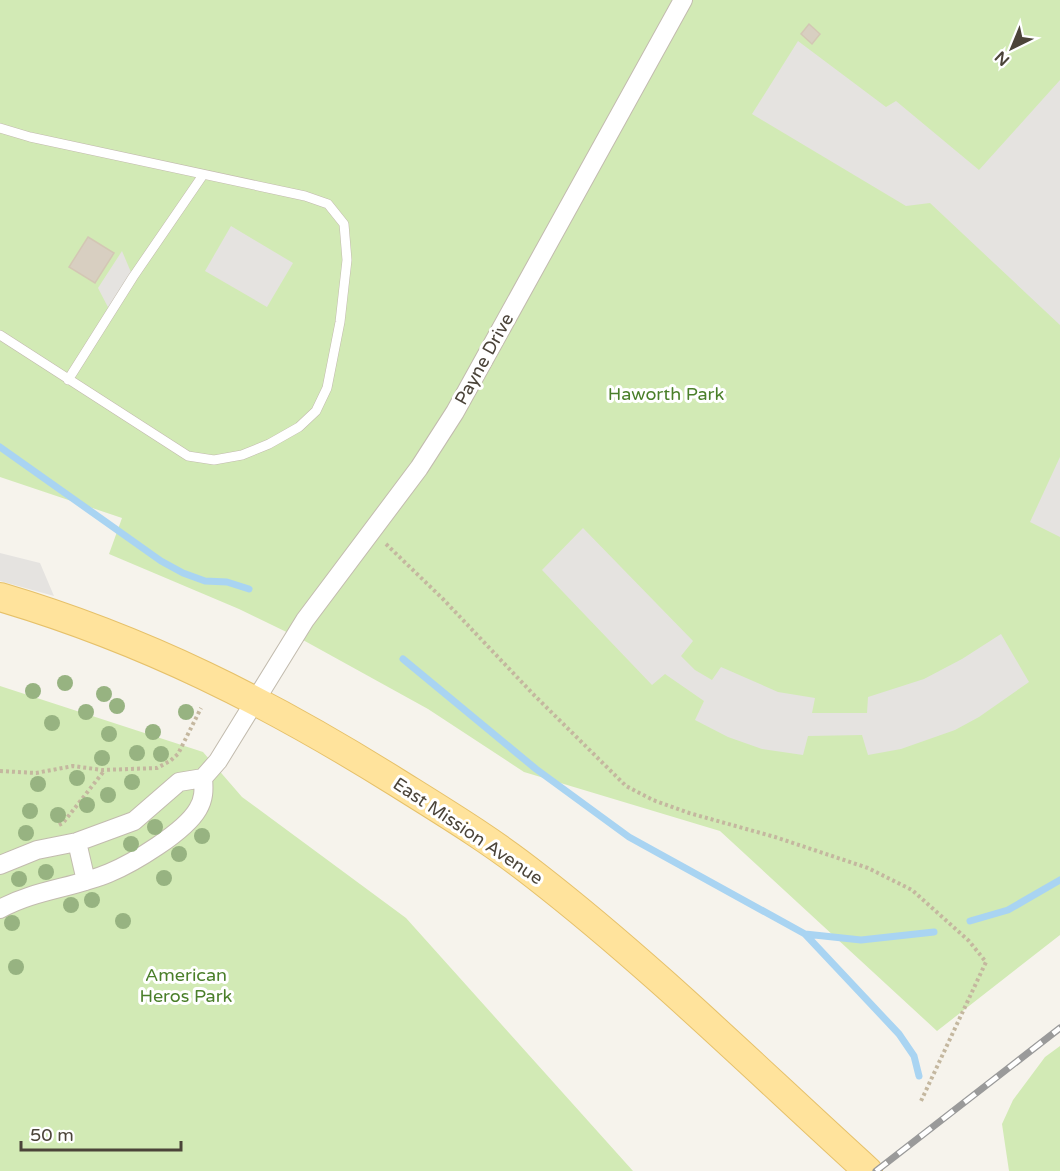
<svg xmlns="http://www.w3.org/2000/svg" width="1060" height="1171" viewBox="0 0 1060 1171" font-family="'Varela Round',sans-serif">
  <rect width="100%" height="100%" fill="#f6f3ec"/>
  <!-- green -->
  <path fill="#d2eab5" d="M0,0H1060V935L937,1031L720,831L524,772L428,709L303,640L239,609L109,554L122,518L0,477Z
    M0,686L203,752L242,797L406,918L633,1171H0Z
    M1060,1046V1171H1009L1002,1124L1013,1100L1045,1057Z"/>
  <!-- parking -->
  <path fill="#e5e3e0" d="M798,41L886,107L896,101L979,170L1060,80V325L930,203L906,206L752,114Z
    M231,226L293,263L267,307L205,271Z
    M122,251L133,277L111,313L98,288Z
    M1060,457V537L1030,522Z
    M583,528L693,641L681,656L695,670L712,680L721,667L778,692L815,698L812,713H867L868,697L924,679L962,659L1001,634L1029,682L979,717L955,730L901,749L868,755L862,735L808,736L803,755L762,749L728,737L695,720L704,701L665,674L652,685L542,570Z
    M0,553L40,563L54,596L0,581Z"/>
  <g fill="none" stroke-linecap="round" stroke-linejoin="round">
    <!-- stream -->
    <path stroke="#a9d4f2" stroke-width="7" d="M0,447L161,561L183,573L205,581L227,582L249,589
      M403,659L536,769L629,837L805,934L899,1034L914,1056L919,1076
      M970,921L1008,910L1060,880
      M805,934L861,940L934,932"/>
  </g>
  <!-- building -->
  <path fill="#d8cfc1" stroke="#d3c7b4" stroke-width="1.5" d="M809,24L820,34L812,44L801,34Z
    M88,237L114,253L95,283L69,267Z"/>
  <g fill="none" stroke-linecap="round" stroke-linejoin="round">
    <!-- service casing -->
    <g stroke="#c2bbae" stroke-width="10">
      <path id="service" d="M0,128L30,137L305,196L328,204L344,224L347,260L340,322L327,388L316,411L299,427L269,444L242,455L214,460L188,456L0,335
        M68,380L133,277L203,175"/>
    </g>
    <!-- minor casing -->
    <g stroke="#c2bbae" stroke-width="20">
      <path id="minor" d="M77,842L86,881
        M0,865L37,850L77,842L134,821L179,782L203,778L218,761L305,620L419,468L455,412L683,0
        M0,909C34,890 73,888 109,873C133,863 185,832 198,809C204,799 204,790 203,778"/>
    </g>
    <!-- primary casing -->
    <g stroke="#e6c16a" stroke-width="30">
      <path id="primary" d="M0,597C145,640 268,702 396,782C444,812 492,841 536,876C653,967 759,1072 868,1171"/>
    </g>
    <!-- path -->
    <path stroke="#c4b79f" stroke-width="4" stroke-dasharray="3 3" stroke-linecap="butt" d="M386,544L443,599L534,695L626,786L653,800L689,813L775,837L868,868L912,890L969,941L986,962L921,1101
      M0,771L36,773L73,766L102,770L157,768L170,761L178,754L201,708
      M59,825L63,823L104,771"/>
    <!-- service -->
    <use href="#service" stroke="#fff" stroke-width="9"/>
    <!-- minor -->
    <use href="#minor" stroke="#fff" stroke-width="18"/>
    <!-- primary -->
    <use href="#primary" stroke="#ffe39c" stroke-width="28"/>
    <!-- rail casing -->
    <g stroke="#9a9a9a" stroke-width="7">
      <path id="rail" d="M876,1171L1060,1028"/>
    </g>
    <!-- rail -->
    <use href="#rail" stroke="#fff" stroke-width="4.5" stroke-dasharray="14" stroke-linecap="butt"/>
  </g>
  <!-- trees -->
  <g fill="#97b381">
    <circle cx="65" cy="683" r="8"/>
    <circle cx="33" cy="691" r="8"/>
    <circle cx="104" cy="694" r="8"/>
    <circle cx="117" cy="706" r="8"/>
    <circle cx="86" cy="712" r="8"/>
    <circle cx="186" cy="712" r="8"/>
    <circle cx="52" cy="723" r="8"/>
    <circle cx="153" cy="732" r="8"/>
    <circle cx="109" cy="734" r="8"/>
    <circle cx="137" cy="753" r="8"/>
    <circle cx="161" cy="754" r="8"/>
    <circle cx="102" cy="758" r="8"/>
    <circle cx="77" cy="778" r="8"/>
    <circle cx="132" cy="782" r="8"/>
    <circle cx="38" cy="784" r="8"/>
    <circle cx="108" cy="795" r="8"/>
    <circle cx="87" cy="805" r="8"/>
    <circle cx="30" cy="811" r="8"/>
    <circle cx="58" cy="815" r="8"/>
    <circle cx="155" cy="827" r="8"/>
    <circle cx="26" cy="833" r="8"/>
    <circle cx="202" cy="836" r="8"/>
    <circle cx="131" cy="844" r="8"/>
    <circle cx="179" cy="854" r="8"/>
    <circle cx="46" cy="872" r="8"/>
    <circle cx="164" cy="878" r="8"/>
    <circle cx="19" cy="879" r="8"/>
    <circle cx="92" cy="900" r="8"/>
    <circle cx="71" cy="905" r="8"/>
    <circle cx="123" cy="921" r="8"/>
    <circle cx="12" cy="923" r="8"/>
    <circle cx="16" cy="967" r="8"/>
  </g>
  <g text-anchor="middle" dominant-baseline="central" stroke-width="6" stroke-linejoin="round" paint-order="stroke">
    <!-- street labels -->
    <g font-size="18" fill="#4b4439" stroke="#fff">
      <text transform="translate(484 359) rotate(-61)">Payne Drive</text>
      <text transform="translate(468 831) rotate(34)">East Mission Avenue</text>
    </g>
    <!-- park labels -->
    <g font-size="18" fill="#4a7f2a" stroke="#fff">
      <text x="666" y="394">Haworth Park</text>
      <text x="186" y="975">American<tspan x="186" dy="21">Heros Park</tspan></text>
    </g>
  </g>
  <!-- north arrow -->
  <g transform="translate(1012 48) rotate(223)" stroke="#ffffff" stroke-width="4.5" paint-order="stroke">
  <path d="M0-4.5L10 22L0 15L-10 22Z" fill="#4b4439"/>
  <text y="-9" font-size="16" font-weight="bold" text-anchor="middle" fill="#4b4439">N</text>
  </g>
  <!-- scale -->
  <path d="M21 1141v9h160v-9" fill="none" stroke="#4b4439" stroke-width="3"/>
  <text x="30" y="1141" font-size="18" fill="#4b4439" stroke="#ffffff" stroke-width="4.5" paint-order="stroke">50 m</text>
</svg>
